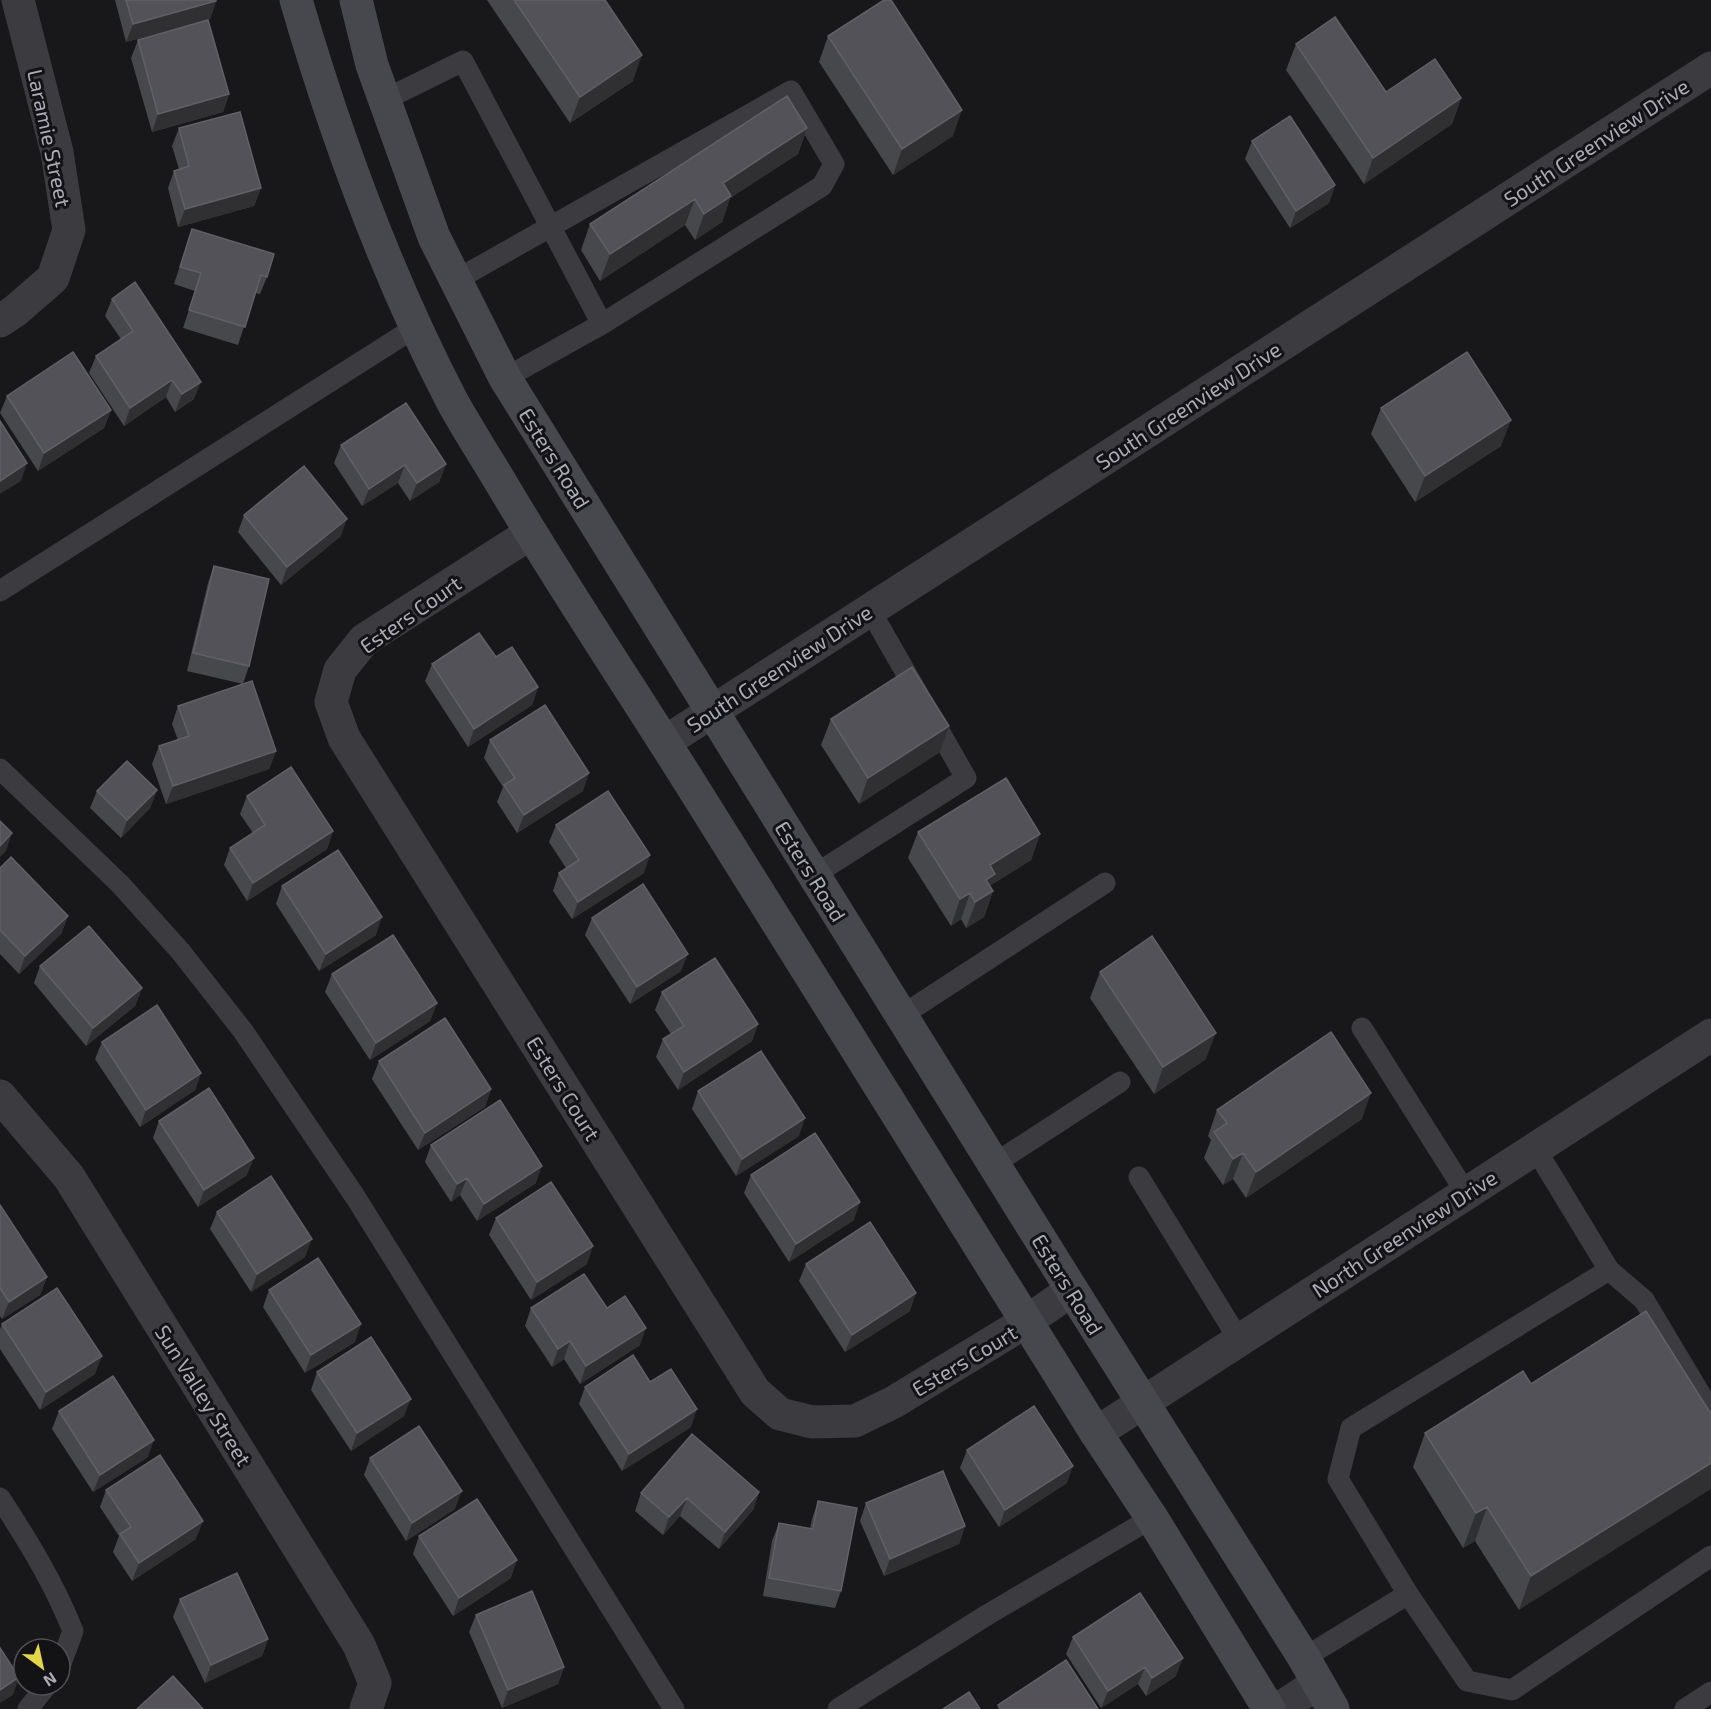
<svg xmlns="http://www.w3.org/2000/svg" width="1711" height="1709" viewBox="0 0 1711 1709" font-family="'Exo 2',sans-serif">
  <rect width="100%" height="100%" fill="#18181a"/>
  <g fill="none" stroke-linecap="round" stroke-linejoin="round">
    <!-- lane -->
    <path stroke="#3c3b40" stroke-width="21" d="M384,100L463,61L602,324L505,378
      M456,280L791,91L834,164L822,186L602,324
      M0,591L416,327
      M0,769L120,884L181,952L243,1031L356,1198L674,1709
      M814,875L966,778L870,610
      M901,1016L1105,883
      M1362,1028L1466,1193
      M994,1164L1120,1082
      M1139,1177L1239,1340
      M1609,1270L1644,1300L1711,1412
      M0,1498C28,1541 54,1583 73,1631L60,1666
      M1408,1594L1467,1681L1512,1690L1711,1556
      M1304,1658L1408,1594L1338,1479L1351,1428L1609,1270L1535,1148
      M28,1709L47,1685
      M838,1709L987,1615L1152,1518
      M1685,1709L1711,1692"/>
    <!-- street -->
    <path stroke="#3c3b40" stroke-width="33" d="M0,321L15,311L53,278L69,230L57,152L18,0
      M531,533L364,640L340,670L331,702L344,738L755,1392L780,1414L812,1422L855,1421L894,1402L1027,1321L1072,1290
      M665,742L1711,68
      M0,1096L69,1177L359,1645L375,1683L366,1709
      M1096,1433L1711,1035
      M1279,1709L1318,1683"/>
    <!-- secondary -->
    <path stroke="#47474e" stroke-width="33" d="M296,0C336,137 386,274 452,401C469,432 489,462 507,493C568,595 634,693 697,794C830,1007 964,1220 1096,1433L1152,1518L1269,1709
      M356,0L372,65L434,237L505,378L1072,1290L1304,1658L1333,1709"/>
  </g>
  <!-- wall -->
  <path fill="#47484c" d="M115,0H216V1L210,19L126,42Z
    M487,0H605L633,81L570,123Z
    M828,36L953,136L893,175L819,62Z
    M138,40L229,94L223,112L152,132L131,58Z
    M1296,44L1386,92L1461,98L1452,124L1364,184L1286,70Z
    M179,128L261,188L254,206L178,227L168,188L174,171L179,169L172,146Z
    M807,128L798,154L730,198L722,222L695,240L685,225L600,281L581,250L590,224Z
    M1252,141L1335,185L1329,203L1290,228L1245,159Z
    M192,229L267,277L260,294L255,293L238,345L183,328L195,291L174,284Z
    M112,299L194,399L175,412L166,397L124,426L89,373L96,356L121,339L105,316Z
    M7,396L111,410L104,428L38,471L0,413Z
    M1381,408L1501,446L1415,502L1371,434Z
    M341,445L446,464L439,482L410,501L398,483L362,506L334,463Z
    M244,515L341,536L281,585L238,532Z
    M214,566L249,666L243,684L187,671L208,583Z
    M496,657L538,687L532,705L468,747L425,681L432,664Z
    M178,706L276,751L269,769L166,804L152,764L159,746L178,740L172,724Z
    M831,719L940,752L859,804L821,745Z
    M490,740L583,791L517,833L497,802L503,787L484,758Z
    M157,790L150,808L121,838L90,808L97,791Z
    M247,796L333,831L327,849L247,901L224,865L230,848L253,833L240,814Z
    M556,825L644,873L572,919L553,891L559,873L566,868L549,842Z
    M918,832L1040,834L1031,860L991,885V887L993,891L984,917L966,928L961,919L951,926L908,858Z
    M0,868L68,916L61,934L19,974L0,954Z
    M282,886L376,935L319,971L276,904Z
    M592,918L681,971L630,1004L585,935Z
    M40,966L142,988L135,1006L86,1046L34,983Z
    M1100,972L1206,1059L1154,1094L1090,998Z
    M332,974L437,1003L430,1021L370,1060L325,992Z
    M662,992L758,1024L752,1041L678,1090L656,1057L663,1039L671,1034L655,1010Z
    M102,1042L201,1073L195,1090L140,1127L95,1059Z
    M379,1061L491,1089L485,1107L418,1150L372,1079Z
    M698,1091L799,1136L736,1176L692,1109Z
    M1217,1110L1362,1119L1246,1198L1233,1179L1223,1185L1204,1158L1211,1140L1208,1136Z
    M159,1121L247,1175L198,1207L153,1138Z
    M431,1145L536,1183L477,1221L460,1195L451,1202L425,1162Z
    M751,1175L854,1220L789,1262L744,1193Z
    M0,1205L47,1277L40,1295L2,1319L0,1316Z
    M217,1212L305,1257L251,1292L210,1229Z
    M496,1218L587,1264L531,1300L489,1235Z
    M806,1264L910,1311L845,1352L799,1281Z
    M269,1290L355,1342L305,1373L263,1307Z
    M531,1308H607L640,1345L580,1384L564,1359L552,1367L525,1326Z
    M2,1324L95,1374L40,1410L0,1349V1329Z
    M317,1372L404,1416L351,1451L311,1390Z
    M650,1382L691,1427L622,1471L579,1404L585,1387Z
    M1531,1384L1711,1414L1519,1610L1475,1541L1463,1548L1413,1467L1425,1433Z
    M59,1411L148,1457L93,1492L52,1429Z
    M967,1450L1067,1483L999,1527L960,1468Z
    M370,1458L455,1509L406,1541L364,1475Z
    M106,1490L196,1539L132,1581L113,1552L119,1536L100,1507Z
    M759,1492L753,1510L719,1549L680,1516L663,1535L635,1511L641,1493Z
    M818,1501L841,1591L835,1608L763,1596L772,1541L779,1523L810,1529L812,1519Z
    M866,1503L965,1526L959,1544L884,1576L860,1521Z
    M419,1536L511,1578L453,1616L413,1554Z
    M180,1599L268,1639L262,1656L205,1683L173,1617Z
    M476,1615L564,1667L558,1684L502,1708L469,1632Z
    M1073,1637L1176,1676L1146,1696L1138,1684L1101,1708L1066,1654Z"/>
  <!-- shaded-wall -->
  <path fill="#303033" d="M216,1L210,19L126,42L133,24Z
    M642,55L633,81L570,123L580,97Z
    M229,94L223,112L152,132L158,114Z
    M1461,98L1452,124L1364,184L1373,158Z
    M962,110L953,136L893,175L902,149Z
    M807,128L798,154L730,198L722,222L695,240L704,214L723,183Z
    M1335,185L1329,203L1290,228L1296,211Z
    M261,188L254,206L178,227L185,209Z
    M695,199L685,225L600,281L610,254Z
    M172,380L166,397L124,426L130,408Z
    M201,382L194,399L175,412L182,394Z
    M111,410L104,428L38,471L44,453Z
    M1511,420L1501,446L1415,502L1425,476Z
    M27,463L21,481L0,494V481Z
    M446,464L439,482L410,501L417,483Z
    M405,465L398,483L362,506L369,489Z
    M347,519L341,536L281,585L287,567Z
    M538,687L532,705L468,747L474,729Z
    M949,726L940,752L859,804L868,778Z
    M276,751L269,769L166,804L173,786Z
    M589,773L583,791L517,833L524,815Z
    M157,790L150,808L121,838L127,820Z
    M333,831L327,849L247,901L253,883Z
    M12,833L6,851L0,857V846Z
    M1040,834L1031,860L991,885L988,894L993,891L984,917L966,928L990,865Z
    M650,855L644,873L572,919L578,902Z
    M970,893L961,919L951,926L960,899Z
    M68,916L61,934L19,974L25,956Z
    M382,917L376,935L319,971L326,954Z
    M688,954L681,971L630,1004L637,987Z
    M142,988L135,1006L86,1046L93,1028Z
    M437,1003L430,1021L370,1060L376,1043Z
    M758,1024L752,1041L678,1090L684,1072Z
    M1216,1033L1206,1059L1154,1094L1163,1067Z
    M201,1073L195,1090L140,1127L146,1110Z
    M491,1089L485,1107L418,1150L425,1133Z
    M1371,1093L1362,1119L1246,1198L1256,1172Z
    M805,1118L799,1136L736,1176L742,1159Z
    M1243,1153L1233,1179L1223,1185L1233,1159Z
    M254,1158L247,1175L198,1207L204,1190Z
    M542,1166L536,1183L477,1221L484,1204Z
    M467,1178L460,1195L451,1202L457,1184Z
    M860,1202L854,1220L789,1262L796,1244Z
    M312,1239L305,1257L251,1292L257,1274Z
    M593,1246L587,1264L531,1300L537,1282Z
    M47,1277L40,1295L2,1319L9,1302Z
    M916,1293L910,1311L845,1352L852,1335Z
    M361,1324L355,1342L305,1373L311,1355Z
    M646,1328L640,1345L580,1384L586,1366Z
    M570,1341L564,1359L552,1367L558,1349Z
    M102,1356L95,1374L40,1410L46,1392Z
    M411,1399L404,1416L351,1451L357,1433Z
    M697,1409L691,1427L622,1471L629,1454Z
    M154,1440L148,1457L93,1492L100,1475Z
    M1711,1463V1489L1519,1610L1531,1576Z
    M1073,1466L1067,1483L999,1527L1005,1510Z
    M462,1491L455,1509L406,1541L412,1523Z
    M759,1492L753,1510L719,1549L725,1532Z
    M687,1498L680,1516L663,1535L669,1517Z
    M1487,1507L1475,1541L1463,1548L1476,1513Z
    M203,1521L196,1539L132,1581L139,1563Z
    M965,1526L959,1544L884,1576L890,1559Z
    M517,1560L511,1578L453,1616L459,1598Z
    M268,1639L262,1656L205,1683L211,1665Z
    M1183,1658L1176,1676L1146,1696L1152,1678Z
    M564,1667L558,1684L502,1708L508,1690Z
    M1145,1667L1138,1684L1101,1708L1108,1691Z
    M19,1677L13,1695L0,1703V1690Z"/>
  <!-- building -->
  <path fill="#525258" stroke="#606067" stroke-width="1.5" d="M126,0H216V1L133,24Z
    M514,0H605L642,55L580,97Z
    M884,0H891L962,110L902,149L828,36Z
    M1335,17L1386,92L1435,59L1461,98L1373,158L1296,44Z
    M208,20L229,94L158,114L138,40Z
    M787,96L807,128L723,183L731,196L704,214L695,199L610,254L590,224Z
    M240,112L261,188L185,209L174,171L189,166L179,128Z
    M1290,116L1335,185L1296,211L1252,141Z
    M192,229L274,254L267,277L261,275L245,327L189,310L201,273L180,267Z
    M135,282L201,382L182,394L172,380L130,408L96,356L133,331L112,299Z
    M73,352L111,410L44,453L7,396Z
    M1467,352L1511,420L1425,476L1381,408Z
    M406,403L446,464L417,483L405,465L369,489L341,445Z
    M0,421L27,463L0,481Z
    M304,466L347,519L287,567L244,515Z
    M214,566L269,579L249,666L193,653Z
    M479,633L496,657L512,647L538,687L474,729L432,664Z
    M912,667L949,726L868,778L831,719Z
    M252,681L276,751L173,786L159,746L189,736L178,706Z
    M545,705L589,773L524,815L504,785L515,778L490,740Z
    M127,761L157,790L127,820L97,791Z
    M291,767L333,831L253,883L230,848L265,825L247,796Z
    M1006,778L1040,834L990,865L995,874L986,880L993,891L975,902L970,893L960,899L918,832Z
    M608,791L650,855L578,902L559,873L579,860L556,825Z
    M0,821L12,833L0,846Z
    M338,850L382,917L326,954L282,886Z
    M11,857L68,916L25,956L0,930V868Z
    M643,884L688,954L637,987L592,918Z
    M89,926L142,988L93,1028L40,966Z
    M393,935L437,1003L376,1043L332,974Z
    M1152,936L1216,1033L1163,1067L1100,972Z
    M715,958L758,1024L684,1072L663,1039L684,1026L662,992Z
    M157,1005L201,1073L146,1110L102,1042Z
    M445,1018L491,1089L425,1133L379,1061Z
    M1331,1032L1371,1093L1256,1172L1243,1153L1233,1159L1214,1132L1227,1123L1217,1110Z
    M761,1051L805,1118L742,1159L698,1091Z
    M209,1088L254,1158L204,1190L159,1121Z
    M500,1100L542,1166L484,1204L467,1178L457,1184L431,1145Z
    M815,1133L860,1202L796,1244L751,1175Z
    M271,1176L312,1239L257,1274L217,1212Z
    M551,1182L593,1246L537,1282L496,1218Z
    M0,1205L47,1277L9,1302L0,1288Z
    M870,1222L916,1293L852,1335L806,1264Z
    M318,1258L361,1324L311,1355L269,1290Z
    M584,1274L607,1308L625,1296L646,1328L586,1366L570,1341L558,1349L531,1308Z
    M57,1288L102,1356L46,1392L2,1324Z
    M1646,1311L1711,1414V1463L1531,1576L1487,1507L1476,1513L1425,1433L1523,1371L1531,1384Z
    M371,1337L411,1399L357,1433L317,1372Z
    M633,1355L650,1382L671,1369L697,1409L629,1454L585,1387Z
    M113,1376L154,1440L100,1475L59,1411Z
    M1034,1406L1073,1466L1005,1510L967,1450Z
    M419,1426L462,1491L412,1523L370,1458Z
    M692,1434L759,1492L725,1532L687,1498L669,1517L641,1493Z
    M160,1455L203,1521L139,1563L120,1534L131,1527L106,1490Z
    M943,1471L965,1526L890,1559L866,1503Z
    M477,1499L517,1560L459,1598L419,1536Z
    M818,1501L857,1508L841,1591L769,1578L779,1523L813,1529Z
    M237,1573L268,1639L211,1665L180,1599Z
    M532,1591L564,1667L508,1690L476,1615Z
    M1140,1593L1183,1658L1152,1678L1145,1667L1108,1691L1073,1637Z
    M0,1648L19,1677L0,1690Z
    M1066,1660L1098,1709H1000L998,1705Z
    M173,1676L203,1709H137Z
    M969,1692L980,1709H943Z"/>
  <g text-anchor="middle" dominant-baseline="central" stroke-width="6" stroke-linejoin="round" paint-order="stroke">
    <!-- street labels -->
    <g font-size="21" fill="#abacb8" stroke="#131315">
      <text transform="translate(50 138) rotate(78)">Laramie Street</text>
      <text transform="translate(1596 142) rotate(-33)">South Greenview Drive</text>
      <text transform="translate(1188 405) rotate(-33)">South Greenview Drive</text>
      <text transform="translate(555 458) rotate(58)">Esters Road</text>
      <text transform="translate(410 614) rotate(-35)">Esters Court</text>
      <text transform="translate(779 668) rotate(-33)">South Greenview Drive</text>
      <text transform="translate(811 871) rotate(58)">Esters Road</text>
      <text transform="translate(564 1088) rotate(58)">Esters Court</text>
      <text transform="translate(1404 1233) rotate(-33)">North Greenview Drive</text>
      <text transform="translate(1068 1284) rotate(58)">Esters Road</text>
      <text transform="translate(964 1360) rotate(-31)">Esters Court</text>
      <text transform="translate(204 1395) rotate(58)">Sun Valley Street</text>
    </g>
  </g>
  <!-- north arrow -->
  <g transform="translate(42 1667) rotate(147)"><circle r="28" fill="#131315" stroke="#505056" stroke-width="1.5"/>
  <path d="M0-4.5L10 22L0 15L-10 22Z" fill="#e4d646"/>
  <text y="-9" font-size="16" font-weight="bold" text-anchor="middle" fill="#abacb8">N</text>
  </g>
</svg>
